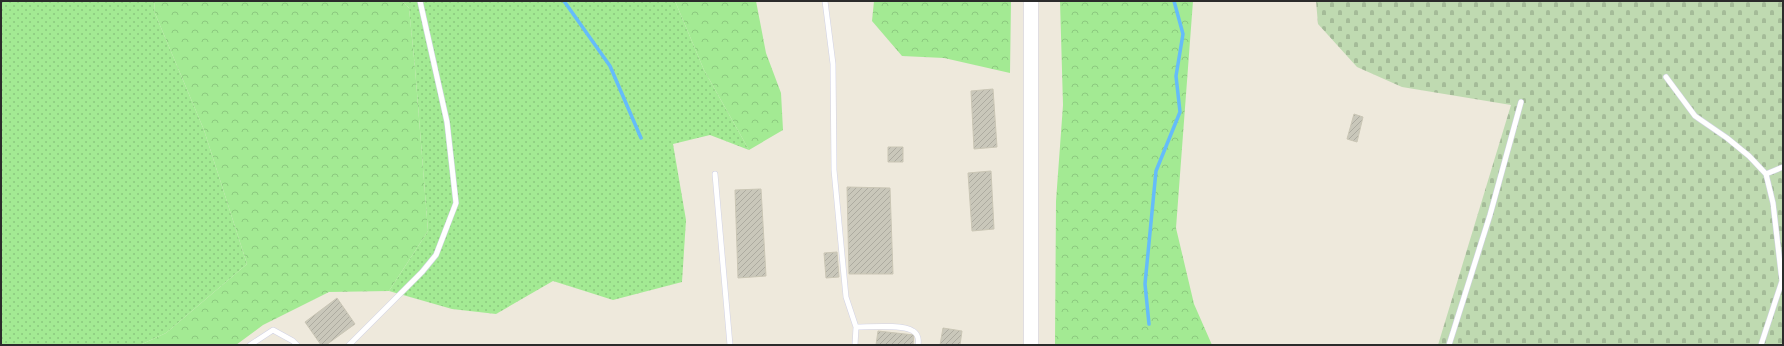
<svg xmlns="http://www.w3.org/2000/svg" width="1784" height="346" viewBox="0 0 1784 346" font-family="Barlow,sans-serif">
  <defs>
    <pattern id="grass-dots" width="8" height="8" patternUnits="userSpaceOnUse"><rect width="8" height="8" fill="#a3ea93"/><path d="M2 2h.1M6 6h.1" fill="none" stroke="#8cc97f" stroke-width="1.8" stroke-linecap="round"/></pattern>
    <pattern id="forest-crowns" width="20" height="18" patternUnits="userSpaceOnUse"><rect width="20" height="18" fill="#a3ea93"/><path d="M2 6a3 3 0 1 1 6 0M12 15a3 3 0 1 1 6 0" fill="none" stroke="#8cc97f"/></pattern>
    <pattern id="cemetery-stones" width="16" height="16" patternUnits="userSpaceOnUse"><rect width="16" height="16" fill="#bfdab1"/><path d="M2 7V4a2 2 0 0 1 4 0v3zM10 15v-3a2 2 0 0 1 4 0v3z" fill="#a4bb98"/></pattern>
    <pattern id="building-hatch" width="6" height="6" patternUnits="userSpaceOnUse"><rect width="6" height="6" fill="#c9c7ba"/><path d="M-1 1l2-2M0 6l6-6M5 7l2-2" fill="none" stroke="#adaba0"/></pattern>
  </defs>
  <rect width="100%" height="100%" fill="#eee9dc"/>
  <!-- grass -->
  <path fill="url(#grass-dots)" d="M1,1H155L154,11L204,130L247,264L166,333L140,345H1Z
    M402,1H675L704,70L749,150L710,135L673,144L686,220L682,282L613,300L553,281L496,314L452,309L389,291L428,231L415,68L409,8Z"/>
  <!-- forest -->
  <path fill="url(#forest-crowns)" d="M155,1H402L409,8L415,68L428,231L389,291L329,292L263,325L236,345H140L166,333L247,264L204,130L154,11Z
    M675,1H756L766,53L781,93L783,130L749,150L704,70Z
    M874,1H1011L1010,73L944,58L902,56L872,21Z
    M1060,1H1193L1176,228L1194,304L1212,345H1055L1056,201L1063,105Z"/>
  <!-- cemetery -->
  <path fill="url(#cemetery-stones)" d="M1316,1H1783V345H1438L1511,105L1402,87L1357,67L1318,24Z"/>
  <g fill="none" stroke-linecap="round" stroke-linejoin="round">
    <!-- stream -->
    <path stroke="#65bcfa" stroke-width="3.5" d="M564,1L610,66L641,138
      M1149,324L1145,284L1156,171L1180,112L1176,76L1183,34L1174,1"/>
  </g>
  <!-- building -->
  <path fill="url(#building-hatch)" stroke="#cac6b5" d="M993,89L997,147L974,149L971,91Z
    M1354,114L1363,117L1357,142L1347,139Z
    M888,147H903V162H888Z
    M991,171L994,229L972,231L968,173Z
    M847,187L890,188L893,274H849Z
    M761,189L766,276L738,278L735,190Z
    M837,252L839,277L826,278L824,253Z
    M337,298L355,324L326,345H321L305,322Z
    M943,328L962,331L960,345H940Z
    M878,331L914,335L913,345H876Z"/>
  <g fill="none" stroke-linecap="round" stroke-linejoin="round">
    <!-- lane casing -->
    <g stroke="#d1d2e5" stroke-width="6">
      <path id="lane" d="M825,1L833,64L834,170L846,297L856,327L855,345
        M1666,77L1695,116L1727,138L1749,156L1766,174L1773,203L1782,281L1761,345
        M715,174L730,345
        M1766,174L1783,167
        M856,327C870,327 902,324 913,331C918,334 919,340 918,345
        M250,345L273,330L293,341L297,345
        M349,345L422,272L436,255L456,203L447,122L420,1
        M1449,345L1490,215L1521,102"/>
    </g>
    <!-- secondary casing -->
    <g stroke="#d1d2e5" stroke-width="15">
      <path id="secondary" d="M1031,1V345"/>
    </g>
    <!-- lane -->
    <use href="#lane" stroke="#fff" stroke-width="5"/>
    <!-- secondary -->
    <use href="#secondary" stroke="#fff" stroke-width="14"/>
  </g>
  <!-- border -->
  <rect width="1784" height="346" fill="none" stroke="#2b2b2b" stroke-width="4"/>
</svg>
